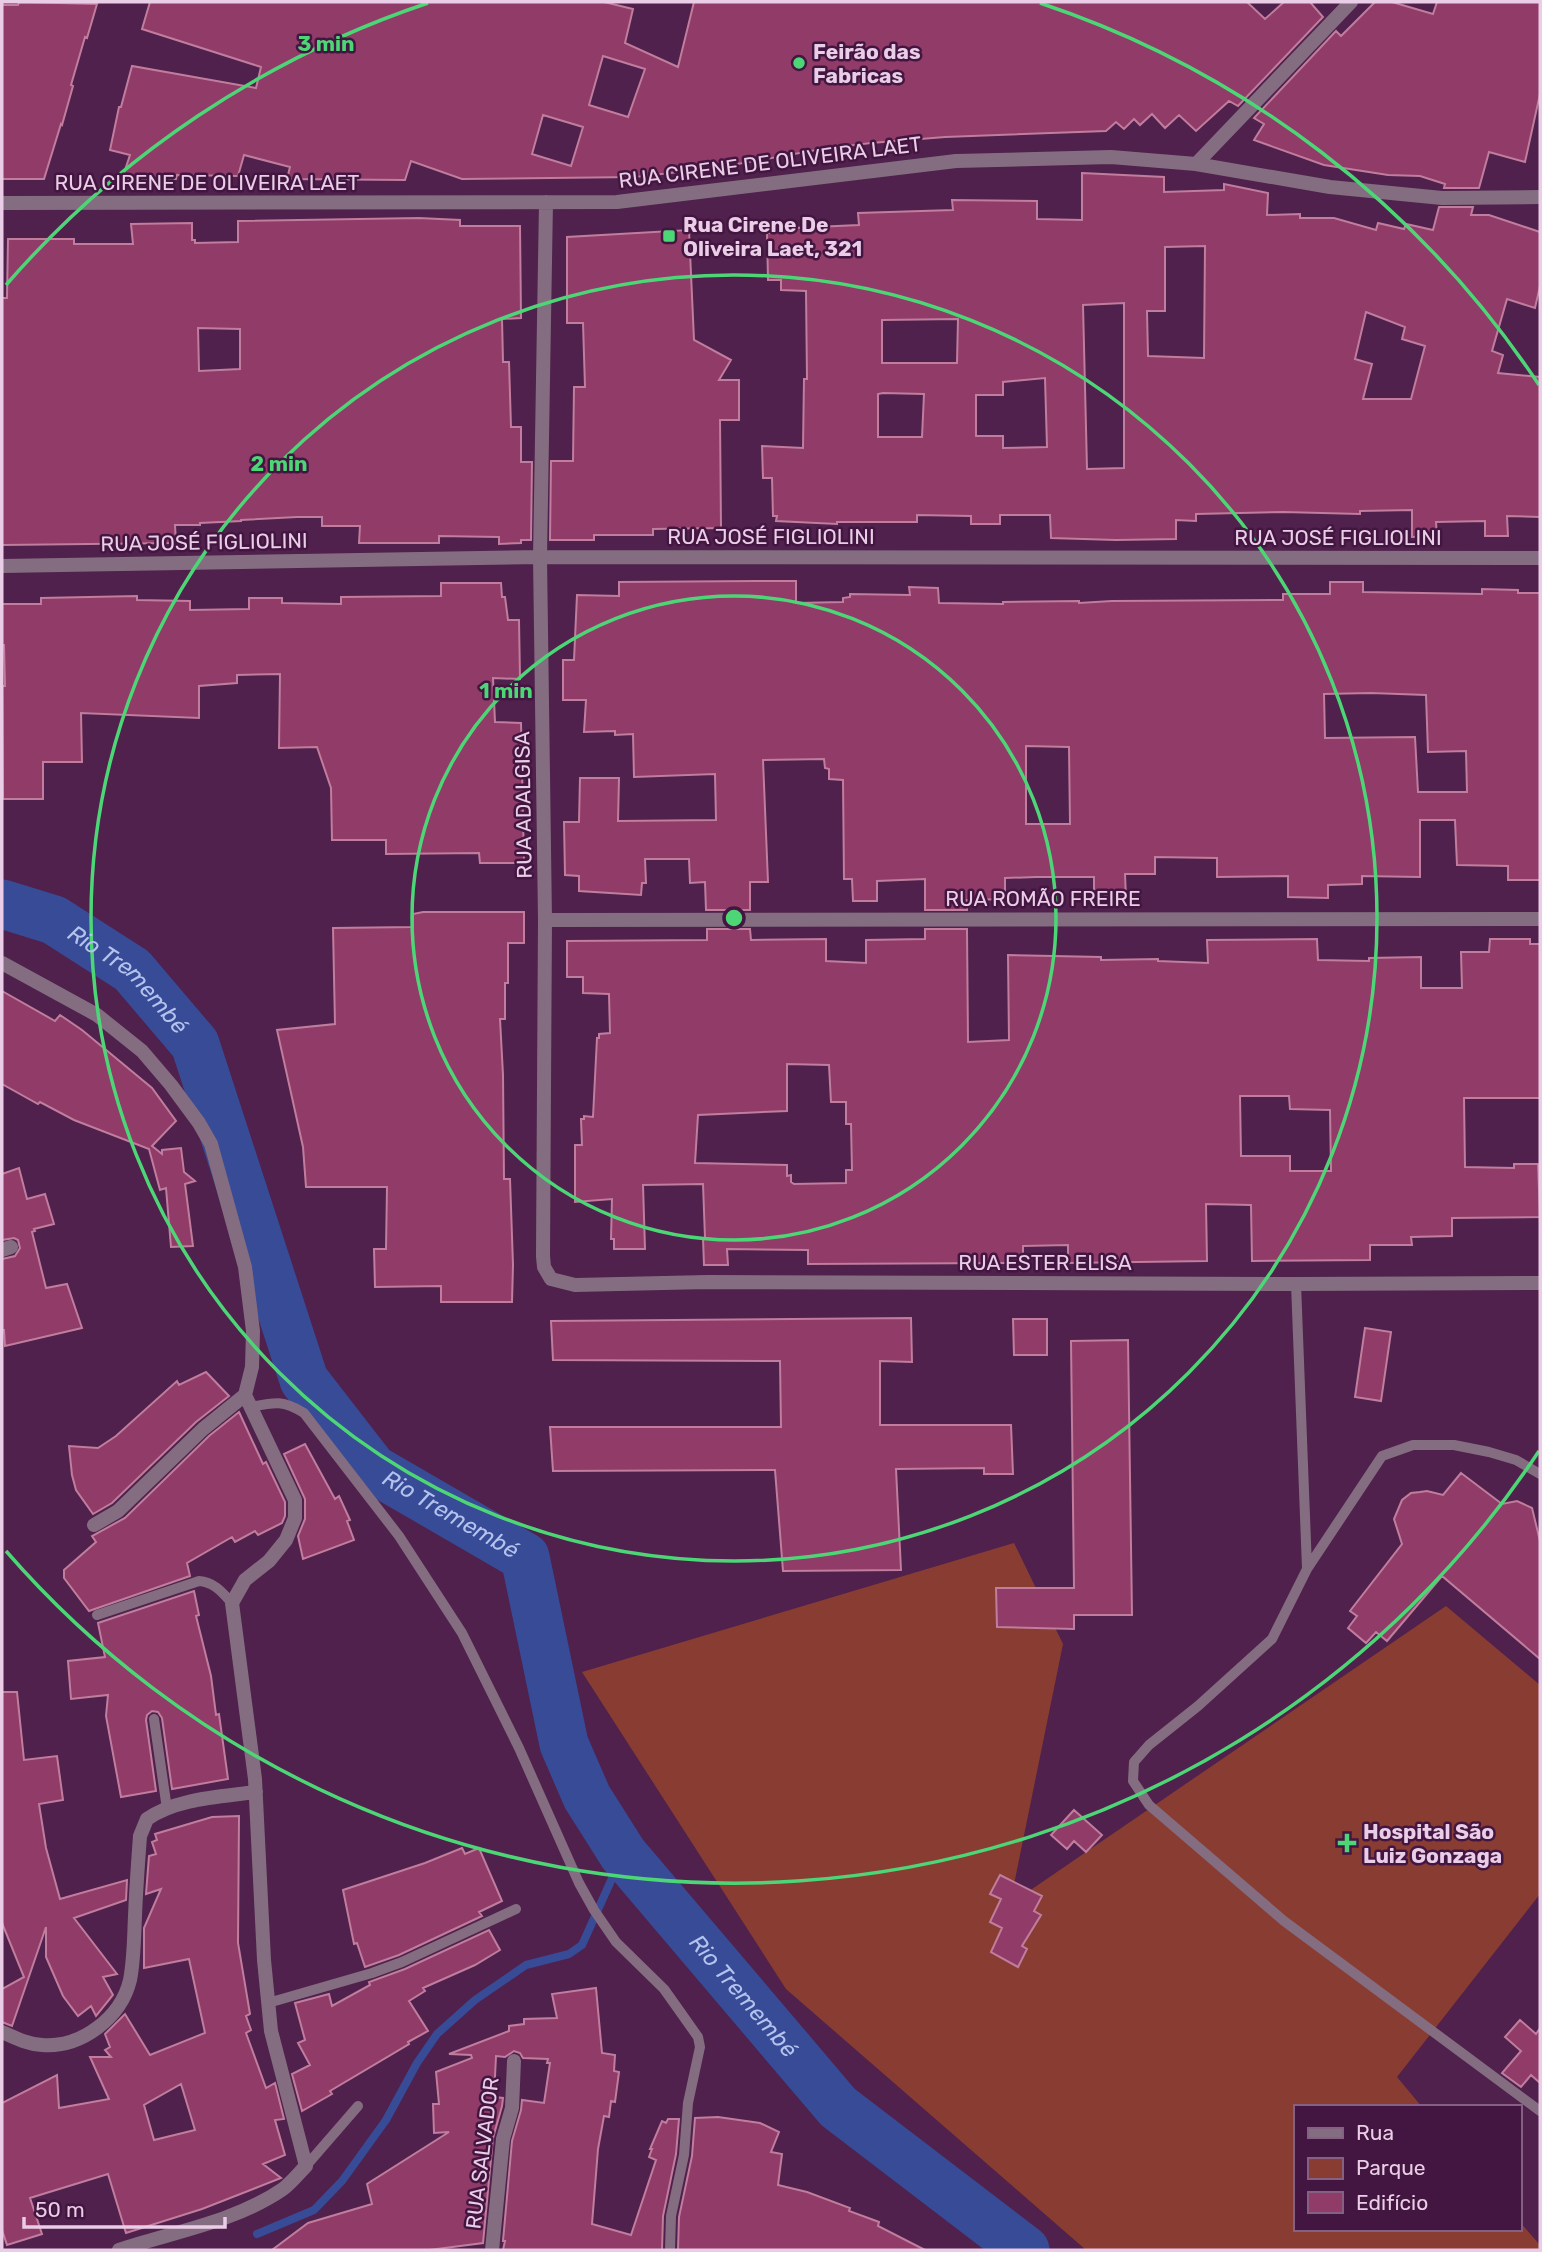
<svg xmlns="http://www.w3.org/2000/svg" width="1542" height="2252" viewBox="0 0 1542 2252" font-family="Rubik,sans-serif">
  <rect width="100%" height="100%" fill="#4f214c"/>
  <!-- green -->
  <path fill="#893d32" d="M1014,1543L1063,1644L1010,1904L1446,1606L1540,1685V1894L1397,2077L1422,2107H1295V2229H1519V2221L1540,2245V2250H1086L786,1989L582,1672Z"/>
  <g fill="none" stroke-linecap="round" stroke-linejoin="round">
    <!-- stream -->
    <path stroke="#384b96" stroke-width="8" d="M257,2234L314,2210L342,2181L386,2120L417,2063L437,2034L475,2000L526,1965L569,1954L582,1945L623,1854"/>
    <!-- river -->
    <path stroke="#384b96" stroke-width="49" id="s1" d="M2,904L54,920L132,970L195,1044L304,1380L373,1469L525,1557L564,1744L587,1797L623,1854L838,2107L1025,2250"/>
  </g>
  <!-- building -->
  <path fill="#903b68" stroke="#c07d9d" stroke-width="2" fill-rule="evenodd" d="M19,2L97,4L87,38L85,37L71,85L73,86L62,125L61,124L44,179H2V5H18Z
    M150,2H604L633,9L625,43L678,67L694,2H1247L1265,19L1284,2H1310L1323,17L1238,106L1229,101L1196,131L1179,115L1165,128L1152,114L1140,125L1134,119L1124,129L1116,122L1106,131L945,137L871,143L822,149L715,168L635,177L462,179L411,161L405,180L287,179L290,167L244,155L238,176L177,175L176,179H122L130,155L110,150L119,107H121L132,66L256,88L261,67L142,29ZM603,56L645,69L628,117L589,105ZM543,115L583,127L571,166L532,154Z
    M1375,2H1392L1433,14L1437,2H1540V94L1525,162L1489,152L1479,188H1444L1445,184L1420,176L1388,175L1324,165L1254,140L1264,124L1254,118L1336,31L1341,36Z
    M1082,173L1164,177V192L1224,190V184L1268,193L1267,215L1300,214V218H1334L1376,230L1378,223L1404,229L1406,224L1433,230L1439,207H1473L1471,215H1489L1540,232V286L1535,308L1507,299L1492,351L1503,355L1498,373L1540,377V517L1507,516L1508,536H1485V521L1436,522L1437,536L1412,537V510L1360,511V514L1283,512L1196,514V521L1176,520V539L1116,540L1051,538L1050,515H1000V524H971V516L917,515V522H837V524L776,521L777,516H773L772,478H763L762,446L803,448L804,379H807L806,291L781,290V280H768L767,233H771V229L859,225L858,213L953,210L952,200L1037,201V219L1082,220ZM1205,246L1204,358L1148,356L1147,311H1165V247ZM1124,303V468L1087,469L1083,305ZM1366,312L1405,327L1402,339L1425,346L1411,399H1363L1372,364L1355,359ZM958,319L957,363H882V320ZM1045,378L1047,447L1003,448V436H976V395H1003V382ZM883,393L924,394L922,437H878V394Z
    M419,218L460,220V226H520L521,318L502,319L503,362H509L511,427H521V462H532L531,540H521V543L499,544V537L439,536V543H359L360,526H322V517H297L241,520V521L200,523V525H175L176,543L2,545V298H7L8,239H74V244H133L131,224L192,223V240H195V243L238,242V221ZM198,328L240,329V369L199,371Z
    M689,230L694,340L731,360L719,380H739V420H720L721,528L653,529V535H594V540H550L551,461H573L574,387H585L583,323H567V237Z
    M757,581H796V603L843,602V598L850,597V594L910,595L909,587L938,588L939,603L1003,604V602L1079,601V603L1112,601L1283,600V594H1330V582H1363V592L1482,594V589L1518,590V593H1540V880H1508V866L1457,865L1455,820H1420V877L1362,876V884L1328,885V898L1288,897V876L1217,877V858L1155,857V874H1125L1126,898H1106L1105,894L1094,895V877H1036L1005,878V899L967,900V910H925V879L877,881V901H853L852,879H844L843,780L829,779V769L825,768L824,759L763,760L768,882H750V910H706L705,882L690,883L689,859H645L646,883H642L641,895L579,891V876L565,875L564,822H579L580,778H619L618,821L716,820L715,774L634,777L633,734L615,735V731L584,732L586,700H563V660H574L577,595L619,596V582ZM1371,693L1426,695L1428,752L1466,751L1467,792H1418L1415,737L1325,738L1324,694ZM1026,746L1069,747L1070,824H1026Z
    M441,583H501L502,597H505L508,620H519L520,679L493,678L495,722L521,723L524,863H480L479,853L386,854V840H332L331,788L317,747L279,748L280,674L237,675V683L199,686V718L81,713L82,762H43V799H3L2,686H5L4,645H2V604H41V598L137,596V600L190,601V610L249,609V598H282V603L341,604V597L441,596Z
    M423,912H524V943H508V983H505V1019H500L503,1075L504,1179H510L513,1265L512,1302H441V1286L375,1287L374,1249H386L387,1187H306L303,1147L277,1030L335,1024L333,928L413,927V914Z
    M707,929H750L751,940L826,939V961L866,963V940L925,939V929H967L968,1042L1009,1040L1008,955L1101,957V960L1158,959V961L1208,963L1207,940L1317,939L1318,960L1369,961V958L1421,957V988H1462L1461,952H1489L1490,939H1530V944H1540V1098H1464L1465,1167L1514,1168V1164H1538L1540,1217L1452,1218V1236L1411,1237L1412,1245H1370V1260L1252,1261L1251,1205L1206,1204L1207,1261L1068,1263V1245L1023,1246V1263H1007L808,1264V1250L727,1249L728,1265H704L703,1238H705L703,1184L643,1185L645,1249H614V1239H611L612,1199L575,1202V1145H582L581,1119H584V1116L593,1117L597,1038H599V1034L610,1033L609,994L583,993V977H567V941L707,940ZM787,1064L829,1065L831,1102H846V1124H851L852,1170H846V1183L794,1184L791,1182V1175L787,1176V1165L695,1163L698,1115L787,1111ZM1240,1096H1289L1290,1109L1330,1110L1331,1171H1290V1156H1241Z
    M2,991L55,1021L60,1015L82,1030L152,1088L176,1121L152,1146L162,1154V1150L181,1148L184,1172L195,1181L185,1184L193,1246L171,1247L166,1188L160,1190L149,1149L74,1120L40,1102L38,1104L2,1084Z
    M19,1168L27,1199L45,1194L54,1224L34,1229L35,1231L32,1232L46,1288L67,1284L82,1328L5,1346L4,1330H2V1259L15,1256L20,1248L18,1240L14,1238L2,1240V1174Z
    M911,1318L912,1362L880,1361V1425H1011L1013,1474H984V1468L896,1469L901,1570L783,1571L775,1470L553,1471L550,1427H781L780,1361L553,1360L551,1321Z
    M1013,1319H1047V1355H1014Z
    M1365,1328L1391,1332L1381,1401L1355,1397Z
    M1128,1340L1132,1615H1074V1629L997,1627L996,1588H1074L1071,1341Z
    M206,1372L229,1396L196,1422L112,1503L93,1514L76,1490L72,1475L69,1446L98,1448L116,1436L177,1381L179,1385Z
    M239,1412L263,1464L266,1462L285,1502V1516L282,1523L258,1535L255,1531L235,1542L232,1537L187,1563L190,1576L89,1611L64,1578V1570L96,1542L92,1536L125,1518L209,1436Z
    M305,1444L335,1499L339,1496L350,1520L347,1521L354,1540L303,1559L298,1536L305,1519V1499L284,1454Z
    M1461,1473L1502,1504L1517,1501L1532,1508L1540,1541V1659L1442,1576L1387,1641L1376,1632L1366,1643L1348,1628L1357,1616L1350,1611L1402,1544L1394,1519L1402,1500L1411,1493L1420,1492L1427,1491L1443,1495Z
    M194,1591L199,1615L196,1616L211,1676L216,1715L219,1714L228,1779L172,1789L162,1718L158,1712L152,1711L147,1715L146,1720L156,1791L121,1797L106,1716L108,1695L71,1699L68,1661L105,1657L98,1623Z
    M2,1692H17L24,1760L57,1756L63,1800L39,1804L46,1848L60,1899L127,1880L126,1900L74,1918L117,1974L103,1977L113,1995L96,2016L91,2006L78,2016L63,1996L46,1957V1927L12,2026L2,2022V1989L24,1977L2,1923Z
    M1074,1810L1102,1835L1086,1852L1074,1841L1067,1849L1051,1835Z
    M239,1816L238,1943L250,2014L246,2016L251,2030L246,2033L266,2088L275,2083L284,2119L275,2120L285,2155L263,2164L281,2178L202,2209L126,2233L108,2174L30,2198L42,2234L7,2245L2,2230V2103L57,2075L59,2108L109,2099L90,2057H111L105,2050L110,2047L105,2034L125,2014L150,2055L205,2033L189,1959L144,1968V1928L161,1889L146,1894L149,1856L156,1854L152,1842L157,1840L155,1834L212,1817ZM181,2084L195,2130L154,2140L144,2105Z
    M462,1848L465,1854L479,1848L502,1901L479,1912L482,1916L399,1955L365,1967L357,1943L354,1944L343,1890L425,1863Z
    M1000,1875L1042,1896L1034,1911L1041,1915L1022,1946L1027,1949L1018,1967L991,1952L1002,1928L990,1922L1001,1899L990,1894Z
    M489,1930L500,1950L475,1965L423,1988L425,1991L409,2001L428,2031L408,2042L409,2044L330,2091L332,2094L302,2111L292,2074L310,2065L298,2043L305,2040L295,2003L329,1994L332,2006L370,1985L369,1982L405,1969Z
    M596,1988L602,2053L615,2055L614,2071L619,2072L615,2102L611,2101L609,2117L604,2116L598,2149L592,2224L631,2235L656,2160L649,2157L652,2149H650L662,2121L666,2123L668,2119H679L676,2154L663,2216L662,2250H503L505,2241H503L512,2141L521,2110L522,2100L544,2103L550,2063H547L548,2059L523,2058L520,2053L514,2051L505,2057L496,2056L494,2097L503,2098L502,2106L493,2138L483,2243L429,2250H272L308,2223L372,2204L367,2184L449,2132L434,2133L433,2104H439L436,2072L472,2058L471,2055L449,2054L509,2031V2026L524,2024V2019L557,2018L552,1994Z
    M1520,2020L1536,2034L1540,2028V2083L1531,2075L1521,2087L1502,2073L1521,2051L1505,2037Z
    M718,2117L760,2123L779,2132L771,2152L782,2154L778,2185L807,2192L850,2208L849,2211L879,2222L878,2226L925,2250H678L679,2217L692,2156L695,2118Z"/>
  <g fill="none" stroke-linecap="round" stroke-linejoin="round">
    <!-- lane -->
    <path stroke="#846d81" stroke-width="10" d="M1296,1284L1307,1568
      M251,1407C275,1402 283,1400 304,1413L399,1536L462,1633L519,1748L579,1883L594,1910L616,1942L664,1989L698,2037L700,2047L688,2103L684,2155L671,2216L670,2250
      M1540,1474L1516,1460L1489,1452L1454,1445H1413L1382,1456L1307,1569L1272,1639L1198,1706L1149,1745L1134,1762L1133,1781L1149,1805L1284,1921L1540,2111
      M97,1615L199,1581C214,1582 222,1592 232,1603
      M154,1719L167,1809
      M268,2003L372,1973L402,1962L516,1909
      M306,2166L358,2106"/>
    <!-- street -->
    <path stroke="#846d81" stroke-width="14" d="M1196,164L1351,2
      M546,202L540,557L545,920L543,1256L544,1267L551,1279L575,1285L708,1282L1296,1284L1540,1283
      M2,203L617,202L956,161L1111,157L1196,164L1330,187L1442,198L1540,197
      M2,566L540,557L1540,558
      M545,920L1540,919
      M2,963L97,1015L142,1051L171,1085L199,1123L211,1144L245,1267L253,1331L252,1367L245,1395
      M2,1250L11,1247
      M94,1525L118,1511L203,1429L245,1395
      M2,2032C15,2038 27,2044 42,2045C81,2048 121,2018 130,1980C134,1960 134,1937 135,1916C136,1890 138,1863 140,1836L147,1819C177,1798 221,1797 256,1792
      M119,2250C173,2232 235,2222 283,2189C291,2183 299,2173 306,2166L271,2031L264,1960L255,1779L232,1603L245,1580L269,1561L286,1540L295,1518V1500L245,1395
      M492,2250L503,2139L512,2108L514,2061"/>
  </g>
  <!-- distance rings -->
  <g fill="none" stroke="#4dd676" stroke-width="3.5">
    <circle cx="734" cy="918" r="322"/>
    <circle cx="734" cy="918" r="643"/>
    <path d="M1539 1451A965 965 0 0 1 6 1551M6 285A965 965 0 0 1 428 3M1040 3A965 965 0 0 1 1539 385"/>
  </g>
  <!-- markers -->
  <g fill="#4dd676" stroke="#431641" stroke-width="2.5">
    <circle cx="799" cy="63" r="7"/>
    <rect x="662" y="229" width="14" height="14" rx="3.5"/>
    <path d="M1343.5 1832.5h7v7h7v7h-7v7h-7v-7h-7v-7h7z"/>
  </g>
  <g text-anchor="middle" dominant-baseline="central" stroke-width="5" stroke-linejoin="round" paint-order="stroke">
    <!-- poi labels -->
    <g font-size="21" font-weight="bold" fill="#eacee7" stroke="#431641" text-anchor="start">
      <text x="813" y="51">Feirão das<tspan x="813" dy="24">Fabricas</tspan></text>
      <text x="683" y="224">Rua Cirene De<tspan x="683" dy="24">Oliveira Laet, 321</tspan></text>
      <text x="1363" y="1831">Hospital São<tspan x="1363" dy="24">Luiz Gonzaga</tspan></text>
    </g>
    <!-- street labels -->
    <g font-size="21" fill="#eacee7" stroke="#431641">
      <text transform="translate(770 162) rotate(-7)">RUA CIRENE DE OLIVEIRA LAET</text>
      <text x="207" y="182">RUA CIRENE DE OLIVEIRA LAET</text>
      <text x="771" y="536">RUA JOSÉ FIGLIOLINI</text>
      <text x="1338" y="537">RUA JOSÉ FIGLIOLINI</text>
      <text transform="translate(204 542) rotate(-1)">RUA JOSÉ FIGLIOLINI</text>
      <text transform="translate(523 805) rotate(-91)">RUA ADALGISA</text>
      <text x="1043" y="898">RUA ROMÃO FREIRE</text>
      <text x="1045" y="1262">RUA ESTER ELISA</text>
      <text transform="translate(482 2153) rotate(-83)">RUA SALVADOR</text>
    </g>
    <!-- water labels -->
    <g font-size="23" font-style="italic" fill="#b4c3ee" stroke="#431641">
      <text stroke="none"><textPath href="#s1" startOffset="150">Rio Tremembé</textPath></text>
      <text stroke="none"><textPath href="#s1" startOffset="800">Rio Tremembé</textPath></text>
      <text stroke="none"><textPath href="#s1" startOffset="1388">Rio Tremembé</textPath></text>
    </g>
  </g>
  <circle cx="734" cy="918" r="10" fill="#4dd676" stroke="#431641" stroke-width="3.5"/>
  <g font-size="21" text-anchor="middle" font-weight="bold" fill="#4dd676" stroke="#431641" stroke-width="5" stroke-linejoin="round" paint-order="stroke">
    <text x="326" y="51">3 min</text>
    <text x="279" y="471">2 min</text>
    <text x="506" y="698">1 min</text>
  </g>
  <!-- border -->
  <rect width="1542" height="2252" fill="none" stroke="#eacee7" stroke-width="7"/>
  <!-- legend -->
  <rect x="1294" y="2105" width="228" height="126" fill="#431641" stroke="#866083" stroke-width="2"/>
  <rect x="1308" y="2128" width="35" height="10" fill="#846d81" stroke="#866083" stroke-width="2"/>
  <text x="1356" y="2140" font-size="21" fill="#eacee7">Rua</text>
  <rect x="1308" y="2158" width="35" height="21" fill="#893d32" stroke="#866083" stroke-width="2"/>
  <text x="1356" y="2175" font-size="21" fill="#eacee7">Parque</text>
  <rect x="1308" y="2192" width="35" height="21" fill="#903b68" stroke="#866083" stroke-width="2"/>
  <text x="1356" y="2210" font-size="21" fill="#eacee7">Edifício</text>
  <!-- scale -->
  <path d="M24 2217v10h201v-10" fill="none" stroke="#eacee7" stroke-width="3.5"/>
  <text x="35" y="2217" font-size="21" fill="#eacee7" stroke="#431641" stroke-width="5" paint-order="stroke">50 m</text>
</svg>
